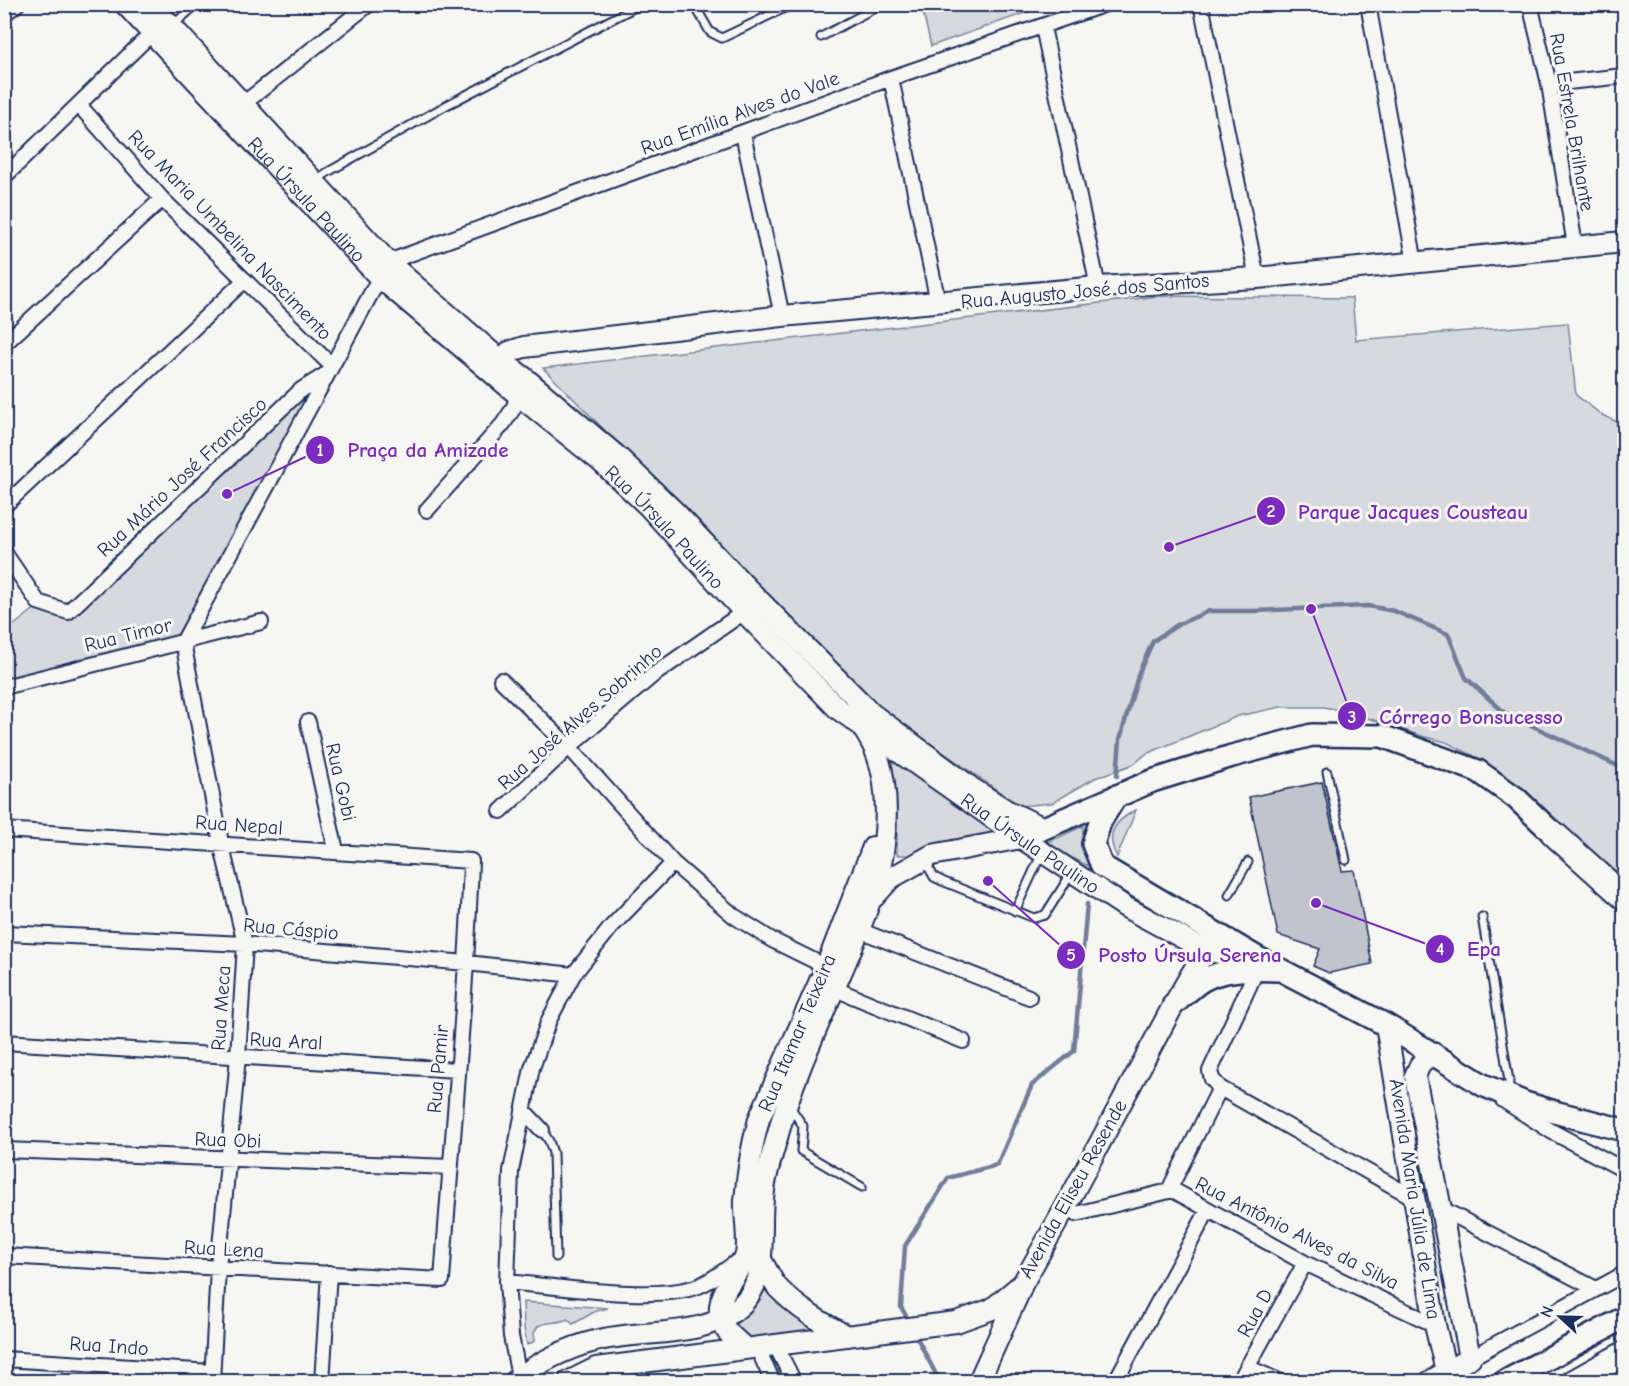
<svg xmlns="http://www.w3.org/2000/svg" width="1629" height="1386" viewBox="0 0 1629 1386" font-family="'Comic Neue',sans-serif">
  <rect width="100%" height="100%" fill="#f6f6f2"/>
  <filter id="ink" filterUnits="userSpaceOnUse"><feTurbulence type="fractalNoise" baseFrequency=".0167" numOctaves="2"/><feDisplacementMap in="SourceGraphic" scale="12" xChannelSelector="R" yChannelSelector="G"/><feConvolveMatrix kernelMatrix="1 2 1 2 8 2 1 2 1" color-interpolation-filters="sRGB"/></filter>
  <g filter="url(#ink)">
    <!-- green -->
    <path fill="#d6d9dd" stroke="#78849e" stroke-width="1.5" d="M921,4H1048V5L931,46Z
      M1160,296L1352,298L1356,340L1568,323L1576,395L1602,415L1624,425V878L1515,786L1476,757L1446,742L1425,737L1349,712L1324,707H1281L1238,716L1146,754L1134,764L1095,778L1052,803L1020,806L881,709L543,368Z
      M319,382L174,641L5,684V632L37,607L69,616Z
      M891,755L1000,832L907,855H897V805Z
      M1136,810L1117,857C1104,833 1115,821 1136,810Z
      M1083,826L1082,847L1092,868L1044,844Z
      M764,1278L817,1330L745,1339L738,1332L733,1321Z
      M523,1302L608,1308L594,1312L573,1324L567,1319C557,1324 548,1321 538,1326L534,1333L535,1341L527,1345L524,1328Z"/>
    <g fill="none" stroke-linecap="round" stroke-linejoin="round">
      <!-- stream -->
      <path stroke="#717e99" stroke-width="4.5" d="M1117,776L1120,739L1139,672L1153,641L1179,624L1209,611H1254L1368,606L1394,611L1448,634L1466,678L1505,713L1618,766L1624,773
        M909,1321L901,1307L905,1246L948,1178L997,1165L1032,1085L1074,1051L1087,904
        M914,1332L940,1382"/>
    </g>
    <!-- building -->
    <path fill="#c0c4cd" stroke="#1b2f5e" stroke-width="1.5" d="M1322,782L1342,871L1354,870L1372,964L1329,973L1313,966L1320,949L1278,935L1249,797Z"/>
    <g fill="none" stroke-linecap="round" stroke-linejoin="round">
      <!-- lane casing -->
      <g stroke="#1b2f5e" stroke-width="11">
        <path id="lane" d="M694,4L710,32L722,38L793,4
          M173,25L197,4
          M821,37L882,4
          M316,180L328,172L445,106L641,4
          M1327,772L1346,860
          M925,861L934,877L942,881L1034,918L1045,915L1071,874
          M1229,895L1248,862
          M1015,911L1042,853
          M1482,917L1509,1081L1508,1093
          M789,1105L803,1126L801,1151L862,1187
          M542,1130L549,1141L553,1153L556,1257"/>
      </g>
      <!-- street casing -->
      <g stroke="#1b2f5e" stroke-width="18">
        <path id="street" d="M1201,4L1257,278
          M1368,4L1415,263
          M1530,4L1549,84L1575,246
          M4,14L17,4
          M1043,27L1098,287
          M891,78L938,302
          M1549,84L1624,76
          M243,104L369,4
          M79,105L162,199L331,365
          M743,134L782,316
          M4,177L157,28
          M4,344L162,199
          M4,506L245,280
          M427,510L503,424L513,409L518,395
          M4,552L38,602L68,612L301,390L325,375
          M501,680L569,747L673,863L734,916L772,940L833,970
          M4,687L261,622
          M308,722L336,851
          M501,811L569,747L652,676L744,612
          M4,830L471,861C466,1001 452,1140 442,1280L4,1256
          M859,930L1029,997
          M4,933L245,944L467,963L573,975
          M1257,969L1210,1071L1212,1079L1220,1088L1414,1198
          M835,989L963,1041
          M4,1042L457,1070
          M1503,1100L1551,1131L1624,1170
          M523,1110L542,1130
          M4,1150L450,1167
          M1173,1190L1305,1263L1435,1325
          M1173,1190L1171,1186L1220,1088
          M1065,1208L1076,1214L1173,1190
          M1442,1209L1596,1289
          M507,1282C554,1286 664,1304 703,1284C717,1277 729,1267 742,1258
          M776,1346L794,1382
          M757,1347L773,1382
          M1470,1358L1624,1274
          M4,1359L212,1372
          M1247,1367L1281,1382
          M519,1377L511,1336L507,1282L511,1171L532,1068L549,1020L573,975L612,926L673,863
          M212,1382L218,1268L238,1057L245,944L221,843L183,642L388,262L891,78L1106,4
          M322,1382L329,1273
          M1115,1382L1208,1210
          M1239,1382L1305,1263"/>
      </g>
      <!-- secondary casing -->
      <g stroke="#1b2f5e" stroke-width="24">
        <g id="secondary">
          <path id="s1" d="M125,4L379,277L518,395L600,461L648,506L744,612L838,709L1021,838L1127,908L1205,950L1258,961"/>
          <path d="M151,4L388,262L499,359L525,378L618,457L678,515L744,585L871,713L973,789L1006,810L1044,828"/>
          <path d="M493,366L509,352L524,347L782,316L1098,287L1257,278L1624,242"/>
          <path d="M874,897L891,878L932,855L1021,838"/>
          <path d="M1386,1025L1435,1325L1446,1371"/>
          <path d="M761,1260C767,1269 771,1280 778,1288C798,1309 822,1323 847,1336"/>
          <path d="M745,1348C736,1340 721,1329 720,1316C717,1292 737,1277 745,1257C750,1246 744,1215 745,1201C747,1174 752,1145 759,1119L826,967L873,847"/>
          <path d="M514,1382C536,1363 567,1348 595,1341C642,1328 710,1341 745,1301C770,1272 758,1225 764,1191C766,1172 773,1152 778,1134C796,1066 829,1004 855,940C867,909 881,878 884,844C887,816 887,781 877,755C874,746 869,738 864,730"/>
          <path d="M568,1382L596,1368L956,1322L992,1309L1023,1283L1065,1208L1174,1004L1211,940"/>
          <path d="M982,1382V1374L1021,1288"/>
          <path d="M1429,1382L1470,1358L1415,1076L1420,1065L1433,1053"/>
        </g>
      </g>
      <!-- primary casing -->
      <g stroke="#1b2f5e" stroke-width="26">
        <path id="primary" d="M1116,796L1100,822L1093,844L1102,866L1256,957L1386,1025L1483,1085L1525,1103L1558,1113L1624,1130
          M1021,838L1152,781L1232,756L1312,735L1382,736L1478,771L1516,798L1564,844
          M1174,1004C1183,996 1193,986 1203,980C1225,968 1253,969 1277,970
          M1504,1382L1624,1318"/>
      </g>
      <!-- highway casing -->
      <g stroke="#1b2f5e" stroke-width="28">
        <path id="highway" d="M1553,833L1624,897
          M1574,1382L1624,1354"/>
      </g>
      <!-- lane -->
      <use href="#lane" stroke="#f6f6f2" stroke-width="7"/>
      <!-- street -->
      <use href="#street" stroke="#f6f6f2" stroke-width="14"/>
      <!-- secondary -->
      <use href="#secondary" stroke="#f6f6f2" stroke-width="20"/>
      <!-- primary -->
      <use href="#primary" stroke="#f6f6f2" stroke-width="21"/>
      <!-- highway -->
      <use href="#highway" stroke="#f6f6f2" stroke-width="24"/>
    </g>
  </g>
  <g text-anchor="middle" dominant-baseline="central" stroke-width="6" stroke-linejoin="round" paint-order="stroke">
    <!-- street labels -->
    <g font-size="20" fill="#1b2f5e" stroke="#f6f6f2">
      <text transform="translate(740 113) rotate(-20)">Rua Emília Alves do Vale</text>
      <text transform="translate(1572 122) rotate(80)">Rua Estrela Brilhante</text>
      <text stroke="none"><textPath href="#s1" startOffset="267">Rua Úrsula Paulino</textPath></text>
      <text transform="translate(230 235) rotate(46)">Rua Maria Umbelina Nascimento</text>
      <text transform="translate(1085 291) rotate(-5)">Rua Augusto José dos Santos</text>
      <text transform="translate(182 477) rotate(-43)">Rua Mário José Francisco</text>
      <text stroke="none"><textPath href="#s1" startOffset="753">Rua Úrsula Paulino</textPath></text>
      <text transform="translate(128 635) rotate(-14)">Rua Timor</text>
      <text transform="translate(580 717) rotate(-41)">Rua José Alves Sobrinho</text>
      <text transform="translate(341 782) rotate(77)">Rua Gobi</text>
      <text transform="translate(239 825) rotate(4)">Rua Nepal</text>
      <text stroke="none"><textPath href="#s1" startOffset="1239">Rua Úrsula Paulino</textPath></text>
      <text transform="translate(291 929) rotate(5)">Rua Cáspio</text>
      <text transform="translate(221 1008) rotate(-86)">Rua Meca</text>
      <text transform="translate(797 1033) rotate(-67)">Rua Itamar Teixeira</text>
      <text transform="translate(286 1041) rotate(3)">Rua Aral</text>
      <text transform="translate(438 1069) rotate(-85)">Rua Pamir</text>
      <text transform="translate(228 1140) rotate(2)">Rua Obi</text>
      <text transform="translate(1073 1189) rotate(-61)">Avenida Eliseu Resende</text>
      <text transform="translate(1415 1199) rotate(81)">Avenida Maria Júlia de Lima</text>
      <text transform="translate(1297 1233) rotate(27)">Rua Antônio Alves da Silva</text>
      <text transform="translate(224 1249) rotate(3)">Rua Lena</text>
      <text transform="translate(1255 1313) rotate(-61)">Rua D</text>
      <text transform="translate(109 1346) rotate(4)">Rua Indo</text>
    </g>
  </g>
  <!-- callouts -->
  <path fill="none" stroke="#7b2cbf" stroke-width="2" d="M227 494L320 450M1169 547L1271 511M1311 609L1352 716M1316 903L1440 949M988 881L1071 955"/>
  <g fill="#7b2cbf" stroke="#f6f6f2" stroke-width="2">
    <circle cx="227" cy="494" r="6"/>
    <circle cx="1169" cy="547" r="6"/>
    <circle cx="1311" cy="609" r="6"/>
    <circle cx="1316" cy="903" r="6"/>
    <circle cx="988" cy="881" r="6"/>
    <circle cx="320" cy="450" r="15"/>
    <circle cx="1271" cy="511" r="15"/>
    <circle cx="1352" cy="716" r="15"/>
    <circle cx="1440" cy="949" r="15"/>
    <circle cx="1071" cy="955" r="15"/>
  </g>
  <g font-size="18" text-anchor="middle" font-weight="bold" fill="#fff">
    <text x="320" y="456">1</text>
    <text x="1271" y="517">2</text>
    <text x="1352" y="723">3</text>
    <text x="1440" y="955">4</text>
    <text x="1071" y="961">5</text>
  </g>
  <g font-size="21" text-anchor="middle" font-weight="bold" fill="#7b2cbf" stroke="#f6f6f2" stroke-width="6" stroke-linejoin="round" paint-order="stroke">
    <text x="428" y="457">Praça da Amizade</text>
    <text x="1413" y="519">Parque Jacques Cousteau</text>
    <text x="1471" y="724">Córrego Bonsucesso</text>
    <text x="1484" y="956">Epa</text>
    <text x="1190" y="962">Posto Úrsula Serena</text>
  </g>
  <!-- margin -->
  <rect width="1629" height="1386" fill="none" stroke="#f6f6f2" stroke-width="24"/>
  <rect x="12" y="12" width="1605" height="1362" fill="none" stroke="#1b2f5e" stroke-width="2" filter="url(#ink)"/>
  <!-- north arrow -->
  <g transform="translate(1560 1317) rotate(292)" stroke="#f6f6f2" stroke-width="4.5" paint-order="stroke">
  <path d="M0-4.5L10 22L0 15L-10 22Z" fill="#1b2f5e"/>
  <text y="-9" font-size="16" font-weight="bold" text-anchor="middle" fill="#1b2f5e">N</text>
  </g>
</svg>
